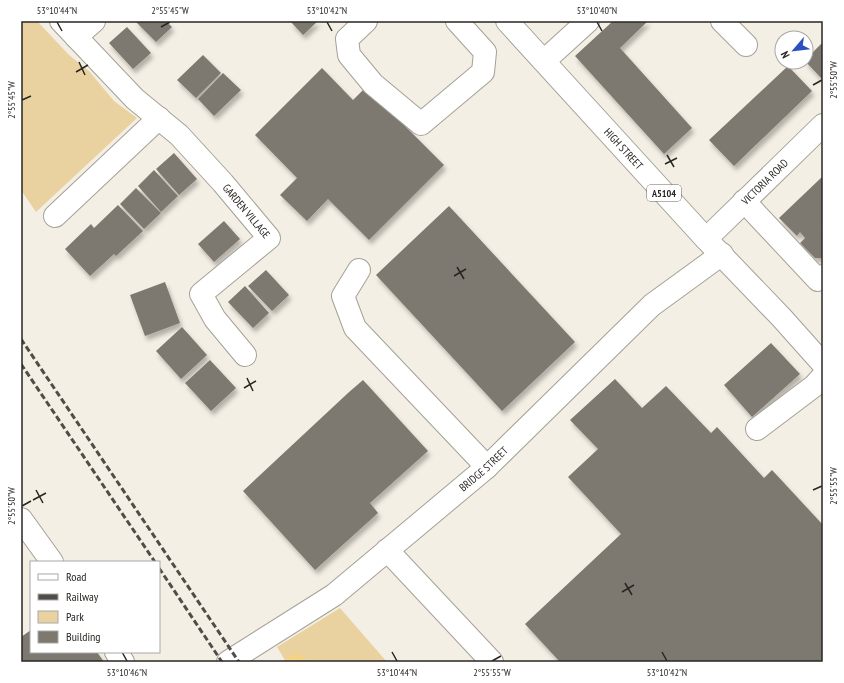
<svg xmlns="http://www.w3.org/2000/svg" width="844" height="683" viewBox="0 0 844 683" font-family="'PT Sans Narrow',sans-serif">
  <defs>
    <filter id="shadow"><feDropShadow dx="2.5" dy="4.5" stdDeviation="2" flood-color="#0004"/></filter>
  </defs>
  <rect width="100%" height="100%" fill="#f4efe4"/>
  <!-- green -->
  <path fill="#e9d2a0" d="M21,21H37L69,55L89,71L114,101L137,118L36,212L21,190Z
    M340,608L387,662H286L277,647Z"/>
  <!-- water -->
  <path fill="#f6d284" d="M295,653L311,662H286L284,660Z"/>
  <!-- building -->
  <path fill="#7d796f" filter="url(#shadow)" d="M135,21H166L172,27L156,42Z
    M290,21H318L303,35Z
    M613,21H648L620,48L692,128L664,154L575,56Z
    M127,27L151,53L133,69L109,43Z
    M823,42V80L806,62V53L809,56Z
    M203,55L221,73L196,98L177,80Z
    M788,66L812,91L734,166L709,140Z
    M322,68L353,100L366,87L444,165L369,240L328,199L307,221L280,195L297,178L255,135Z
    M223,73L241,90L214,116L198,99Z
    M174,153L197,179L179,195L156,169Z
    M154,170L178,196L161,212L138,186Z
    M823,176V224L821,225L823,227V258H815L800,243L805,238L800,232L797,236L779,218Z
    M136,188L161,213L144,229L120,204Z
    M118,205L143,231L116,256L114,254L90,276L65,249L91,224L94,228Z
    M449,206L575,342L502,411L376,275Z
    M224,221L240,239L214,262L198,244Z
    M266,270L289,295L272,311L248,286Z
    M165,282L180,323L145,336L130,295Z
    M245,286L269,313L253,328L228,302Z
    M182,327L207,355L181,379L156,351Z
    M771,343L800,374L752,417L724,385Z
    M210,360L236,388L211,411L185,383Z
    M615,379L642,408L666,386L711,433L717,427L764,478L772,470L823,525V662H560L525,624L621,534L568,477L598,449L570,420Z
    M363,380L428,451L370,503L378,513L315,570L243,491L348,393Z
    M31,630V652H97L104,662H21V637Z"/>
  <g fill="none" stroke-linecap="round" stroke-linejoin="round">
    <!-- minor casing -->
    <g stroke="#a5a197" stroke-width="24">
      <g id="minor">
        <path id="s1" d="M61,21L135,99L179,135L223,183L269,238L201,294L215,319L245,355"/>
        <path d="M366,21L347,39L349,55L373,84L421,124L483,72L485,52L457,21"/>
        <path d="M722,21L746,45"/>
        <path d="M76,37L94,21"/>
        <path d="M544,61L588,21"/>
        <path d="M744,201L818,280L823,276"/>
        <path d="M55,216L159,118"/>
        <path id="s2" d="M706,239L823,125"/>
        <path d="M359,270L343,296L355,328L487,467"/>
        <path d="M757,429L814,386L823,376"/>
        <path d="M21,519L52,562"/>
        <path d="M387,550L492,662"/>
        <path d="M116,652L123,662"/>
        <path id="s3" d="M228,662L334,595L487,467L652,305L722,254"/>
      </g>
    </g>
    <!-- major casing -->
    <g stroke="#a5a197" stroke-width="24">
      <g id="major">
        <path id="s4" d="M507,21L706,239L781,317L823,364"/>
      </g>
    </g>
    <!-- minor -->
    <use href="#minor" stroke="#fff" stroke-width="22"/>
    <!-- major -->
    <use href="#major" stroke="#fff" stroke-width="22"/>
    <!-- rail -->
    <path stroke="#504d48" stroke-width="3" stroke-dasharray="6 3" stroke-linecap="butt" d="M21,339L239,662
      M21,364L155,562
      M159,568L222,662"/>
  </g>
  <!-- ticks -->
  <path fill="none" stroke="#282622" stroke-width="1.5" d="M57,22L62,31M327,22L332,31M597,22L602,31M161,27L170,22M79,62L85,75M76,72L88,65M813,85L822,80M22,100L31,96M667,155L674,167M665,164L677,158M457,267L464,279M454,276L466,269M247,378L253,391M244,388L256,381M36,490L43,503M813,490L822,486M33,500L46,493M22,506L31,501M625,583L632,595M622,592L634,585M122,652L127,661M392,652L397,661M662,652L667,661M492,661L501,656"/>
  <g text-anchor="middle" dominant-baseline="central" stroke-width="4" stroke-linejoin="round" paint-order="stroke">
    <!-- shield labels -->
    <rect fill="#fff" stroke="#686764" stroke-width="1" x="647" y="185" width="34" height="16" rx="3"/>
    <g font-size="10" font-weight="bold" fill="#282622">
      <text x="664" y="193">A5104</text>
    </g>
    <!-- street labels -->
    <g font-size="11" fill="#282622" stroke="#fff">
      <text stroke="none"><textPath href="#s4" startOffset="173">HIGH STREET</textPath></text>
      <text stroke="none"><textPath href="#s2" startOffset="82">VICTORIA ROAD</textPath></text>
      <text stroke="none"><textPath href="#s1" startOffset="266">GARDEN VILLAGE</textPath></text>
      <text stroke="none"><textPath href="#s3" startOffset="321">BRIDGE STREET</textPath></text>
    </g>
  </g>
  <!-- border -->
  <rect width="844" height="683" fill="none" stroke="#ffffff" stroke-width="44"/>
  <!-- legend -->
  <rect x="30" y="561" width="130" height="92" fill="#ffffff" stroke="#a9a8a7"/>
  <rect x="38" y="574" width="20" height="6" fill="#ffffff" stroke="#a9a8a7"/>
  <text x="66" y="581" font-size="12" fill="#282622">Road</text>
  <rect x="38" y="594" width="20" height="6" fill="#504d48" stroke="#a9a8a7"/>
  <text x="66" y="601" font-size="12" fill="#282622">Railway</text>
  <rect x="38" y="611" width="20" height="12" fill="#e9d2a0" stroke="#a9a8a7"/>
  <text x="66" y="621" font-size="12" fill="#282622">Park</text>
  <rect x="38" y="631" width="20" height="12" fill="#7d796f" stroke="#a9a8a7"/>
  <text x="66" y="641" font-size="12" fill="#282622">Building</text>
  <!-- north arrow -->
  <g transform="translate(794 50) rotate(242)"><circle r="19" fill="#ffffff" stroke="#a9a8a7"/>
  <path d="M0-3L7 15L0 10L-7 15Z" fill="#2b51c0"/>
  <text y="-6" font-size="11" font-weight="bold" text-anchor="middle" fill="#282622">N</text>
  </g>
  <rect x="22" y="22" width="800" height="639" fill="none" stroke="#282622" stroke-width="1.5"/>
  <g font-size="10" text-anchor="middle" fill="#282622">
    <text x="57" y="14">53°10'44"N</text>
    <text x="170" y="14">2°55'45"W</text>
    <text x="327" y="14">53°10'42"N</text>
    <text x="597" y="14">53°10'40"N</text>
    <text transform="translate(833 80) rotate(-90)" y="4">2°55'50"W</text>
    <text transform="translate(11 100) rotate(-90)" y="4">2°55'45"W</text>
    <text transform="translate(833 486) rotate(-90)" y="4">2°55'55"W</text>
    <text transform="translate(11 506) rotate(-90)" y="4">2°55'50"W</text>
    <text x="127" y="676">53°10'46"N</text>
    <text x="397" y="676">53°10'44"N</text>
    <text x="492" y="676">2°55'55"W</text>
    <text x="667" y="676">53°10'42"N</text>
  </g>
</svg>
